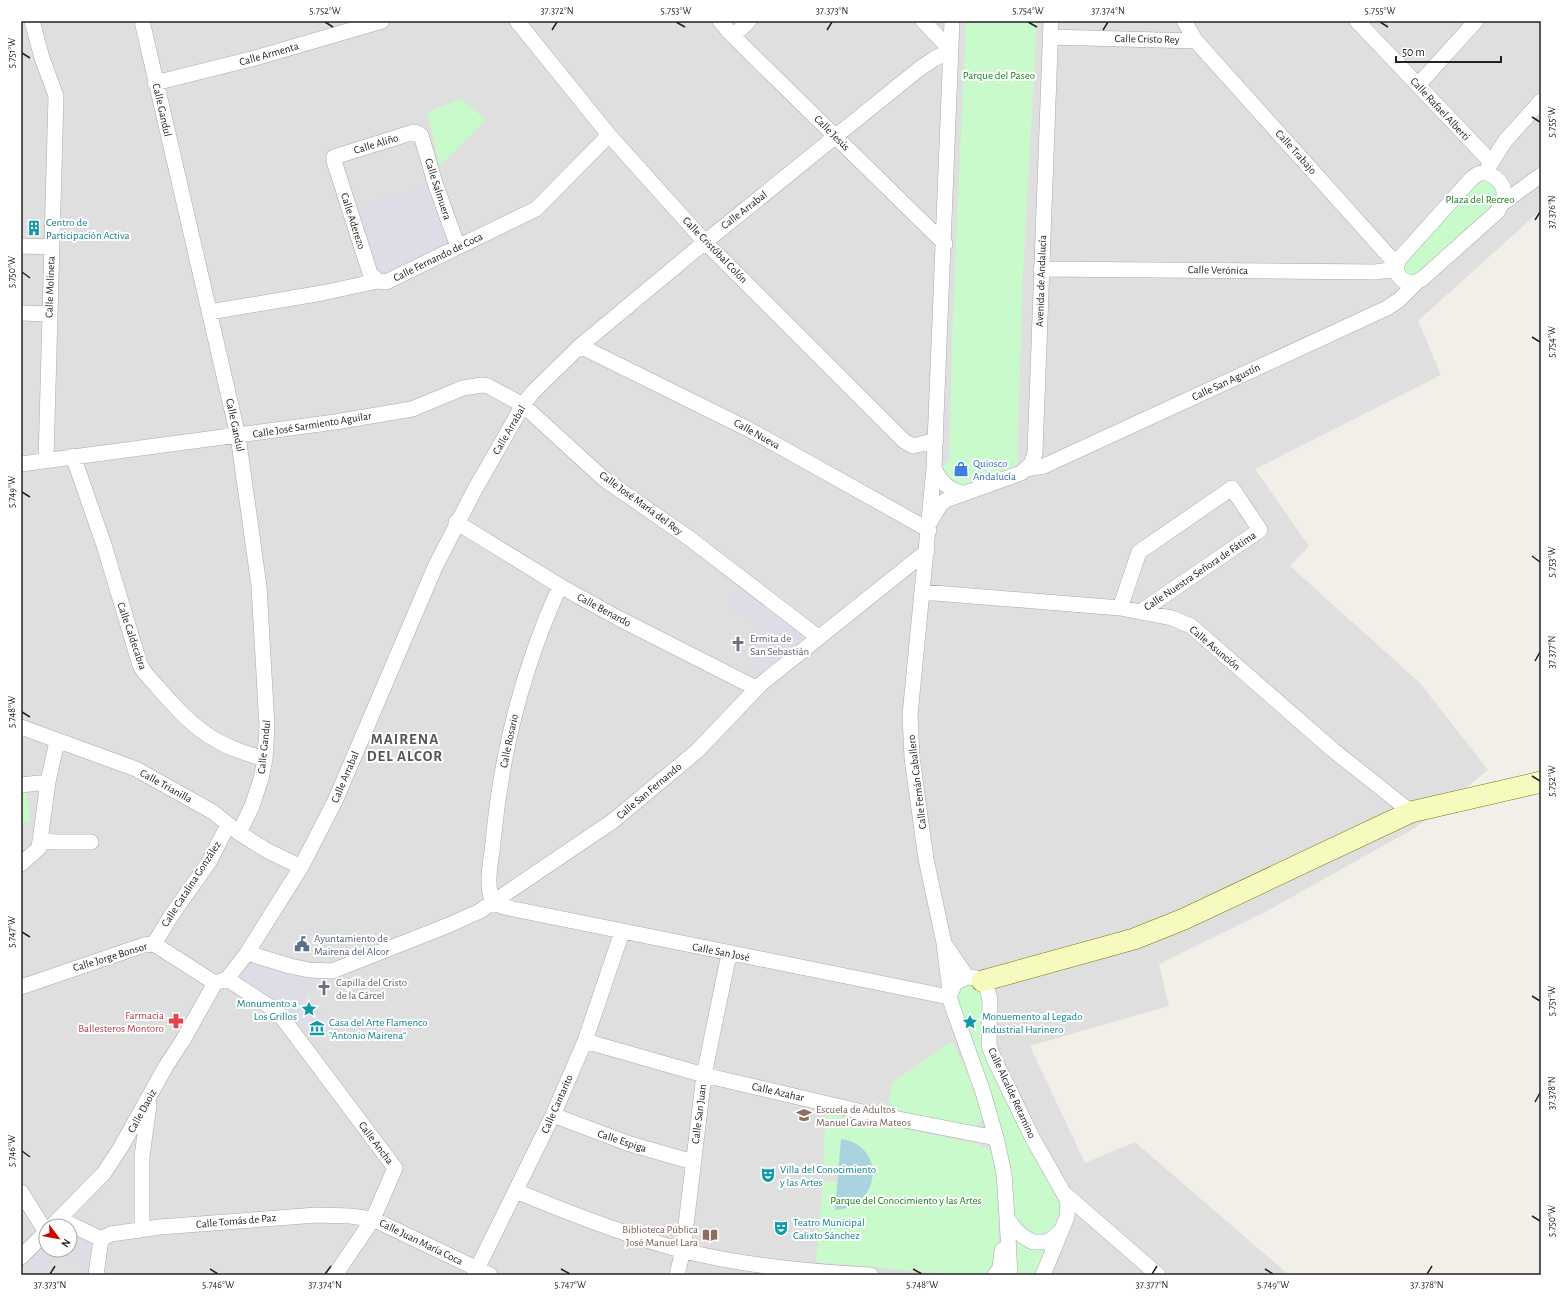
<svg xmlns="http://www.w3.org/2000/svg" width="1562" height="1296" viewBox="0 0 1562 1296" font-family="'Alegreya Sans',sans-serif">
  <rect width="100%" height="100%" fill="#f2efe9"/>
  <!-- residential -->
  <path fill="#e0dfdf" fill-rule="evenodd" d="M21,21H1541V210L1418,321L1441,375L1255,469L1309,546L1290,566L1420,683L1488,770L1415,828L1267,911L1159,964L1169,1006L1030,1046L1085,1163L1135,1142L1289,1275H21ZM46,1226H70V1250H46Z"/>
  <!-- park -->
  <path fill="#c8facc" d="M966,21H1037L1023,273L1017,469L962,487L949,483L941,468L949,461L953,311Z
    M461,99L486,120L440,166L427,112Z
    M1480,180C1494,181 1499,190 1497,203L1418,276H1404L1403,262Z
    M27,790L30,822H21V791Z
    M970,984L983,992L982,1015L1062,1205C1062,1209 1062,1214 1060,1218C1056,1231 1038,1241 1025,1231C1020,1228 1016,1222 1012,1217L955,994L959,989Z
    M952,1041C959,1056 985,1102 982,1117C981,1126 973,1127 965,1127L887,1108L893,1082Z
    M826,1113L979,1144L992,1151L997,1175L999,1252L990,1275H959L816,1262L823,1181L837,1182L838,1169L823,1167Z
    M1011,1238C1023,1247 1034,1250 1048,1248L1037,1275H1013Z"/>
  <!-- plaza -->
  <path fill="#dddde8" d="M435,183L458,247L381,282L350,211Z
    M744,581L818,637L761,684L741,680L768,631L728,606Z
    M247,953L332,975L303,987L310,1004L323,1012L304,1036L231,975Z
    M70,1226L101,1239L96,1275H79L86,1260L64,1250H70Z
    M46,1232V1250H59L48,1275L22,1263Z"/>
  <!-- water -->
  <path fill="#aad3df" d="M841,1139C886,1145 882,1207 835,1210Z"/>
  <g fill="none" stroke-linecap="round" stroke-linejoin="round">
    <!-- street casing -->
    <g stroke="#a9a9a9" stroke-width="16">
      <path id="street" d="M32,21L42,58L56,96L46,460
        M142,21L238,436L259,586L267,727L265,759L261,779L252,806L239,833
        M517,21L609,135L705,242L904,441L913,446L936,440
        M720,21L733,36L945,244
        M1184,21L1196,41L1396,264
        M1357,21L1491,162
        M733,36L749,21
        M1050,37L1196,41
        M155,83L255,58L382,21
        M1418,85L1476,21
        M1486,171L1505,141L1541,101
        M1485,172C1506,181 1509,194 1497,212L1422,279L1414,283C1399,283 1392,270 1400,258L1472,178L1478,174Z
        M1503,203L1541,175
        M21,246L51,247
        M1041,269L1376,272L1396,269
        M378,281L370,273L334,161V157L337,156L414,132L421,135L435,183L458,247
        M210,312L322,293L378,281L386,282L536,209L609,135
        M21,313L49,314
        M580,346L750,430L929,530
        M73,456L104,545L140,665L145,673C167,697 188,725 216,740C231,749 248,754 265,759
        M21,464L335,422L412,409L463,388L482,385L488,386L523,405L604,479L689,538L818,637
        M934,468C940,482 948,489 962,493
        M1026,469L1044,466L1387,308L1399,300L1418,281
        M456,522L560,586L618,618L756,688
        M930,522L940,505L946,500L1021,473L1031,464L1035,453L1051,21
        M560,586C523,667 501,753 493,843C491,862 485,884 493,903L504,907L949,997
        M922,592L1120,608L1172,618L1191,626L1333,750L1411,812
        M1120,608L1139,552L1232,488L1260,530L1140,612
        M21,727L136,769L213,812L239,833L268,851L301,867
        M21,785L48,782
        M40,841L57,842H91
        M21,864L39,848L48,782L57,741
        M154,944L171,916L209,862L228,825
        M946,946L967,977
        M247,953L290,966L309,970L332,971L449,925L480,911L613,821L697,751L761,684L927,551
        M227,979L278,1012L395,1168L373,1219L335,1275
        M215,983L227,979L247,953L301,867L335,801L435,567L474,491L523,405L532,393L580,346L705,242L919,69L934,59L951,50L923,21
        M21,987L144,945L154,944L215,983
        M950,991L944,943L926,859L912,758L910,715L934,468L952,21
        M585,1041L704,1075L858,1111L996,1138
        M553,1115L627,1143L693,1162
        M516,1191C571,1214 627,1236 685,1251C745,1266 809,1272 871,1275
        M21,1192L46,1232
        M1065,1194L1158,1275
        M1007,1218L1010,1275
        M60,1219L101,1239
        M52,1226L104,1173L121,1147L166,1066L183,1040L215,983
        M142,1229V1156L149,1105
        M101,1239L111,1234L160,1227L317,1215L350,1216L373,1219L490,1275
        M21,1257L46,1232
        M96,1275L101,1239
        M474,1275L553,1115L585,1041L622,932
        M677,1275L683,1250L704,1075L729,954
        M995,1275L1000,1268L1002,1250
        M1043,1275L1067,1217L1068,1201L1033,1139L994,1059L989,1045L990,1000L986,985L977,978L967,977L955,983L949,997L983,1092L997,1141L1004,1174L1007,1218L1015,1229L1024,1237L1033,1242H1048L1061,1231"/>
    </g>
    <!-- secondary casing -->
    <g stroke="#707d05" stroke-width="22">
      <path id="secondary" d="M982,981L1134,939L1184,919L1411,812L1541,782"/>
    </g>
    <!-- street -->
    <use href="#street" stroke="#fff" stroke-width="15"/>
    <!-- secondary -->
    <use href="#secondary" stroke="#f7fabf" stroke-width="21"/>
  </g>
  <!-- ticks -->
  <path fill="none" stroke="#222" stroke-width="1.5" d="M325,22L333,27M676,22L685,27M1028,22L1037,27M1380,22L1388,27M552,30L557,22M827,30L832,22M1103,30L1108,22M22,53L30,58M1532,117L1540,122M1535,220L1540,212M22,272L30,278M1532,337L1540,342M22,492L30,497M1532,556L1540,562M1535,661L1540,652M22,712L30,717M1532,776L1540,781M22,932L30,937M1532,996L1540,1001M1535,1102L1540,1093M22,1151L30,1157M1532,1216L1540,1221M210,1269L218,1274M561,1269L570,1274M913,1269L922,1274M1265,1269L1273,1274M50,1274L55,1266M325,1274L331,1266M1152,1274L1157,1266M1427,1274L1432,1266"/>
  <!-- icons -->
  <defs>
    <g id="building-bare" transform="scale(1.2)"><path d="M-4-6H4V6H1V3H-1V6H-4ZM-2.5-4.3h1.7v1.8h-1.7ZM.8-4.3h1.7v1.8H.8ZM-2.5-1h1.7V.8h-1.7ZM.8-1h1.7V.8H.8Z" fill="#0f9aa8" stroke="#fff" stroke-width="2.5" paint-order="stroke"/></g>
    <g id="shop-bare" transform="scale(1.2)"><path d="M-5-2.5h2.3a2.7 3.5 0 0 1 5.4 0H5L5.5 6h-11ZM-1.5-2.5h3a1.5 2.3 0 0 0-3 0Z" fill="#3f7fe0" stroke="#fff" stroke-width="2.5" paint-order="stroke"/></g>
    <g id="church-bare" transform="scale(1.2)"><path d="M-1.2-6h2.4v3.5h3.3v2.4h-3.3V6h-2.4V-.1h-3.3v-2.4h3.3Z" fill="#6b7280" stroke="#fff" stroke-width="2.5" paint-order="stroke"/></g>
    <g id="civic-bare" transform="scale(1.2)"><path d="M-.6-6.5H3V-4.5H.6V-3L4-1V1h2V6H-6V1h2V-1L-.6-3ZM-1.2 2.5V6h2.4V2.5Z" fill="#5c6f8a" stroke="#fff" stroke-width="2.5" paint-order="stroke"/></g>
    <g id="sight-bare" transform="scale(1.2)"><path d="M0-6L1.8-2.2L6-1.7L2.9 1.2L3.7 5.4L0 3.3L-3.7 5.4L-2.9 1.2L-6-1.7L-1.8-2.2Z" fill="#0f9aa8" stroke="#fff" stroke-width="2.5" paint-order="stroke"/></g>
    <g id="pharmacy-bare" transform="scale(1.2)"><path d="M-2-6h4v4h4v4h-4v4h-4v-4h-4v-4h4Z" fill="#e0444e" stroke="#fff" stroke-width="2.5" paint-order="stroke"/></g>
    <g id="museum-bare" transform="scale(1.2)"><path d="M0-6L6-3V-2H-6V-3ZM-5-1h2V3h-2ZM-1-1h2V3h-2ZM3-1h2V3H3ZM-6 4H6V6H-6Z" fill="#0f9aa8" stroke="#fff" stroke-width="2.5" paint-order="stroke"/></g>
    <g id="school-bare" transform="scale(1.2)"><path d="M0-5L7-2L0 1L-7-2ZM-4 1L0 2.5L4 1V4Q0 6-4 4Z" fill="#8d6e63" stroke="#fff" stroke-width="2.5" paint-order="stroke"/></g>
    <g id="theatre-bare" transform="scale(1.2)"><path d="M-5-5.5Q0-4 5-5.5V0Q5 5 0 6Q-5 5-5 0ZM-3.3-2.5H-1v1.5H-3.3ZM1-2.5H3.3v1.5H1ZM-2.8 1Q0 5.5 2.8 1Z" fill="#0f9aa8" stroke="#fff" stroke-width="2.5" paint-order="stroke"/></g>
    <g id="library-bare" transform="scale(1.2)"><path d="M-6-4Q-3-5.5-.7-3.5V5Q-3 3-6 4ZM6-4Q3-5.5 .7-3.5V5Q3 3 6 4Z" fill="#8d6e63" stroke="#fff" stroke-width="2.5" paint-order="stroke"/></g>
  </defs>
  <g fill-rule="evenodd">
    <use href="#building-bare" x="34" y="228"/>
    <use href="#shop-bare" x="961" y="469"/>
    <use href="#church-bare" x="738" y="644"/>
    <use href="#civic-bare" x="302" y="944"/>
    <use href="#church-bare" x="324" y="988"/>
    <use href="#sight-bare" x="309" y="1009"/>
    <use href="#pharmacy-bare" x="176" y="1021"/>
    <use href="#sight-bare" x="970" y="1022"/>
    <use href="#museum-bare" x="317" y="1028"/>
    <use href="#school-bare" x="804" y="1115"/>
    <use href="#theatre-bare" x="768" y="1175"/>
    <use href="#theatre-bare" x="781" y="1228"/>
    <use href="#library-bare" x="710" y="1235"/>
  </g>
  <g text-anchor="middle" dominant-baseline="central" stroke-width="4" stroke-linejoin="round" paint-order="stroke">
    <!-- street labels -->
    <g font-size="11" fill="#222" stroke="#fff">
      <text transform="translate(1147 39) rotate(1)">Calle Cristo Rey</text>
      <text transform="translate(269 54) rotate(-16)">Calle Armenta</text>
      <text transform="translate(1440 109) rotate(47)">Calle Rafael Alberti</text>
      <text transform="translate(162 110) rotate(77)">Calle Gandul</text>
      <text transform="translate(832 133) rotate(45)">Calle Jesús</text>
      <text transform="translate(376 144) rotate(-17)">Calle Aliño</text>
      <text transform="translate(1296 152) rotate(48)">Calle Trabajo</text>
      <text transform="translate(438 189) rotate(72)">Calle Salmuera</text>
      <text transform="translate(744 210) rotate(-38)">Calle Arrabal</text>
      <text transform="translate(353 221) rotate(72)">Calle Aderezo</text>
      <text transform="translate(715 250) rotate(46)">Calle Cristóbal Colón</text>
      <text transform="translate(438 257) rotate(-26)">Calle Fernando de Coca</text>
      <text transform="translate(1218 270) rotate(1)">Calle Verónica</text>
      <text transform="translate(1041 281) rotate(-88)">Avenida de Andalucía</text>
      <text transform="translate(50 287) rotate(-88)">Calle Molineta</text>
      <text transform="translate(1226 382) rotate(-25)">Calle San Agustín</text>
      <text transform="translate(235 425) rotate(78)">Calle Gandul</text>
      <text transform="translate(312 425) rotate(-9)">Calle José Sarmiento Aguilar</text>
      <text transform="translate(509 430) rotate(-60)">Calle Arrabal</text>
      <text transform="translate(757 434) rotate(29)">Calle Nueva</text>
      <text transform="translate(641 503) rotate(36)">Calle José María del Rey</text>
      <text transform="translate(1200 571) rotate(-34)">Calle Nuestra Señora de Fátima</text>
      <text transform="translate(604 610) rotate(28)">Calle Benardo</text>
      <text transform="translate(132 636) rotate(71)">Calle Caldecabra</text>
      <text transform="translate(1215 648) rotate(40)">Calle Asunción</text>
      <text transform="translate(509 741) rotate(-78)">Calle Rosario</text>
      <text transform="translate(264 747) rotate(-84)">Calle Gandul</text>
      <text transform="translate(345 777) rotate(-67)">Calle Arrabal</text>
      <text transform="translate(917 782) rotate(-97)">Calle Fernán Caballero</text>
      <text transform="translate(166 786) rotate(29)">Calle Trianilla</text>
      <text transform="translate(649 791) rotate(-40)">Calle San Fernando</text>
      <text transform="translate(191 884) rotate(-57)">Calle Catalina González</text>
      <text transform="translate(721 952) rotate(11)">Calle San José</text>
      <text transform="translate(110 957) rotate(-17)">Calle Jorge Bonsor</text>
      <text transform="translate(778 1092) rotate(13)">Calle Azahar</text>
      <text transform="translate(1012 1093) rotate(65)">Calle Alcalde Retamino</text>
      <text transform="translate(557 1104) rotate(-66)">Calle Cantarito</text>
      <text transform="translate(142 1111) rotate(-61)">Calle Daoiz</text>
      <text transform="translate(699 1114) rotate(-83)">Calle San Juan</text>
      <text transform="translate(622 1141) rotate(18)">Calle Espiga</text>
      <text transform="translate(376 1143) rotate(53)">Calle Ancha</text>
      <text transform="translate(236 1221) rotate(-5)">Calle Tomás de Paz</text>
      <text transform="translate(421 1242) rotate(26)">Calle Juan María Coca</text>
    </g>
    <!-- park labels -->
    <g font-size="11" fill="#0c8416" stroke="#fff">
      <text x="999" y="75">Parque del Paseo</text>
      <text x="1480" y="199">Plaza del Recreo</text>
      <text x="906" y="1200">Parque del Conocimiento y las Artes</text>
    </g>
    <!-- culture labels -->
    <g font-size="11" fill="#0d838f" stroke="#fff" text-anchor="start">
      <text x="46" y="222">Centro de<tspan x="46" dy="13">Participación Activa</tspan></text>
      <text x="297" y="1003" text-anchor="end">Monumento a<tspan x="297" dy="13">Los Grillos</tspan></text>
      <text x="982" y="1016">Monuemento al Legado<tspan x="982" dy="13">Industrial Harinero</tspan></text>
      <text x="329" y="1022">Casa del Arte Flamenco<tspan x="329" dy="13">"Antonio Mairena"</tspan></text>
      <text x="780" y="1169">Villa del Conocimiento<tspan x="780" dy="13">y las Artes</tspan></text>
      <text x="793" y="1222">Teatro Municipal<tspan x="793" dy="13">Calixto Sánchez</tspan></text>
    </g>
    <!-- shop labels -->
    <g font-size="11" fill="#366cbe" stroke="#fff" text-anchor="start">
      <text x="973" y="463">Quiosco<tspan x="973" dy="13">Andalucía</tspan></text>
    </g>
    <!-- worship labels -->
    <g font-size="11" fill="#5b616d" stroke="#fff" text-anchor="start">
      <text x="750" y="638">Ermita de<tspan x="750" dy="13">San Sebastián</tspan></text>
      <text x="336" y="982">Capilla del Cristo<tspan x="336" dy="13">de la Cárcel</tspan></text>
    </g>
    <!-- service labels -->
    <g font-size="11" fill="#4e5e75" stroke="#fff" text-anchor="start">
      <text x="314" y="938">Ayuntamiento de<tspan x="314" dy="13">Mairena del Alcor</tspan></text>
    </g>
    <!-- health labels -->
    <g font-size="11" fill="#be3a42" stroke="#fff" text-anchor="end">
      <text x="164" y="1015">Farmacia<tspan x="164" dy="13">Ballesteros Montoro</tspan></text>
    </g>
    <!-- education labels -->
    <g font-size="11" fill="#785e54" stroke="#fff" text-anchor="start">
      <text x="816" y="1109">Escuela de Adultos<tspan x="816" dy="13">Manuel Gavira Mateos</tspan></text>
      <text x="698" y="1229" text-anchor="end">Biblioteca Pública<tspan x="698" dy="13">José Manuel Lara</tspan></text>
    </g>
    <!-- district labels -->
    <g font-size="15" font-weight="bold" letter-spacing="1" fill="#555" stroke="#fff">
      <text x="405" y="739">MAIRENA<tspan x="405" dy="17">DEL ALCOR</tspan></text>
    </g>
  </g>
  <!-- border -->
  <rect width="1562" height="1296" fill="none" stroke="#ffffff" stroke-width="44"/>
  <!-- north arrow -->
  <g transform="translate(58 1238) rotate(122)"><circle r="19" fill="#ffffff" stroke="#a7a7a7"/>
  <path d="M0-3L7 15L0 10L-7 15Z" fill="#d40000"/>
  <text y="-6" font-size="11" font-weight="bold" text-anchor="middle" fill="#222222">N</text>
  </g>
  <!-- scale -->
  <path d="M1396 56v6h105v-6" fill="none" stroke="#222222" stroke-width="2"/>
  <text x="1402" y="56" font-size="12" fill="#222222" stroke="#ffffff" stroke-width="3" paint-order="stroke">50 m</text>
  <rect x="22" y="22" width="1518" height="1252" fill="none" stroke="#222" stroke-width="1.5"/>
  <g font-size="10" text-anchor="middle" fill="#222">
    <text x="325" y="14">5.752°W</text>
    <text x="557" y="14">37.372°N</text>
    <text x="676" y="14">5.753°W</text>
    <text x="832" y="14">37.373°N</text>
    <text x="1028" y="14">5.754°W</text>
    <text x="1108" y="14">37.374°N</text>
    <text x="1380" y="14">5.755°W</text>
    <text transform="translate(11 53) rotate(-90)" y="4">5.751°W</text>
    <text transform="translate(1551 122) rotate(-90)" y="4">5.755°W</text>
    <text transform="translate(1551 212) rotate(-90)" y="4">37.376°N</text>
    <text transform="translate(11 272) rotate(-90)" y="4">5.750°W</text>
    <text transform="translate(1551 342) rotate(-90)" y="4">5.754°W</text>
    <text transform="translate(11 492) rotate(-90)" y="4">5.749°W</text>
    <text transform="translate(1551 562) rotate(-90)" y="4">5.753°W</text>
    <text transform="translate(1551 652) rotate(-90)" y="4">37.377°N</text>
    <text transform="translate(11 712) rotate(-90)" y="4">5.748°W</text>
    <text transform="translate(1551 781) rotate(-90)" y="4">5.752°W</text>
    <text transform="translate(11 932) rotate(-90)" y="4">5.747°W</text>
    <text transform="translate(1551 1001) rotate(-90)" y="4">5.751°W</text>
    <text transform="translate(1551 1093) rotate(-90)" y="4">37.378°N</text>
    <text transform="translate(11 1151) rotate(-90)" y="4">5.746°W</text>
    <text transform="translate(1551 1221) rotate(-90)" y="4">5.750°W</text>
    <text x="50" y="1288">37.373°N</text>
    <text x="218" y="1288">5.746°W</text>
    <text x="325" y="1288">37.374°N</text>
    <text x="570" y="1288">5.747°W</text>
    <text x="922" y="1288">5.748°W</text>
    <text x="1152" y="1288">37.377°N</text>
    <text x="1273" y="1288">5.749°W</text>
    <text x="1427" y="1288">37.378°N</text>
  </g>
</svg>
